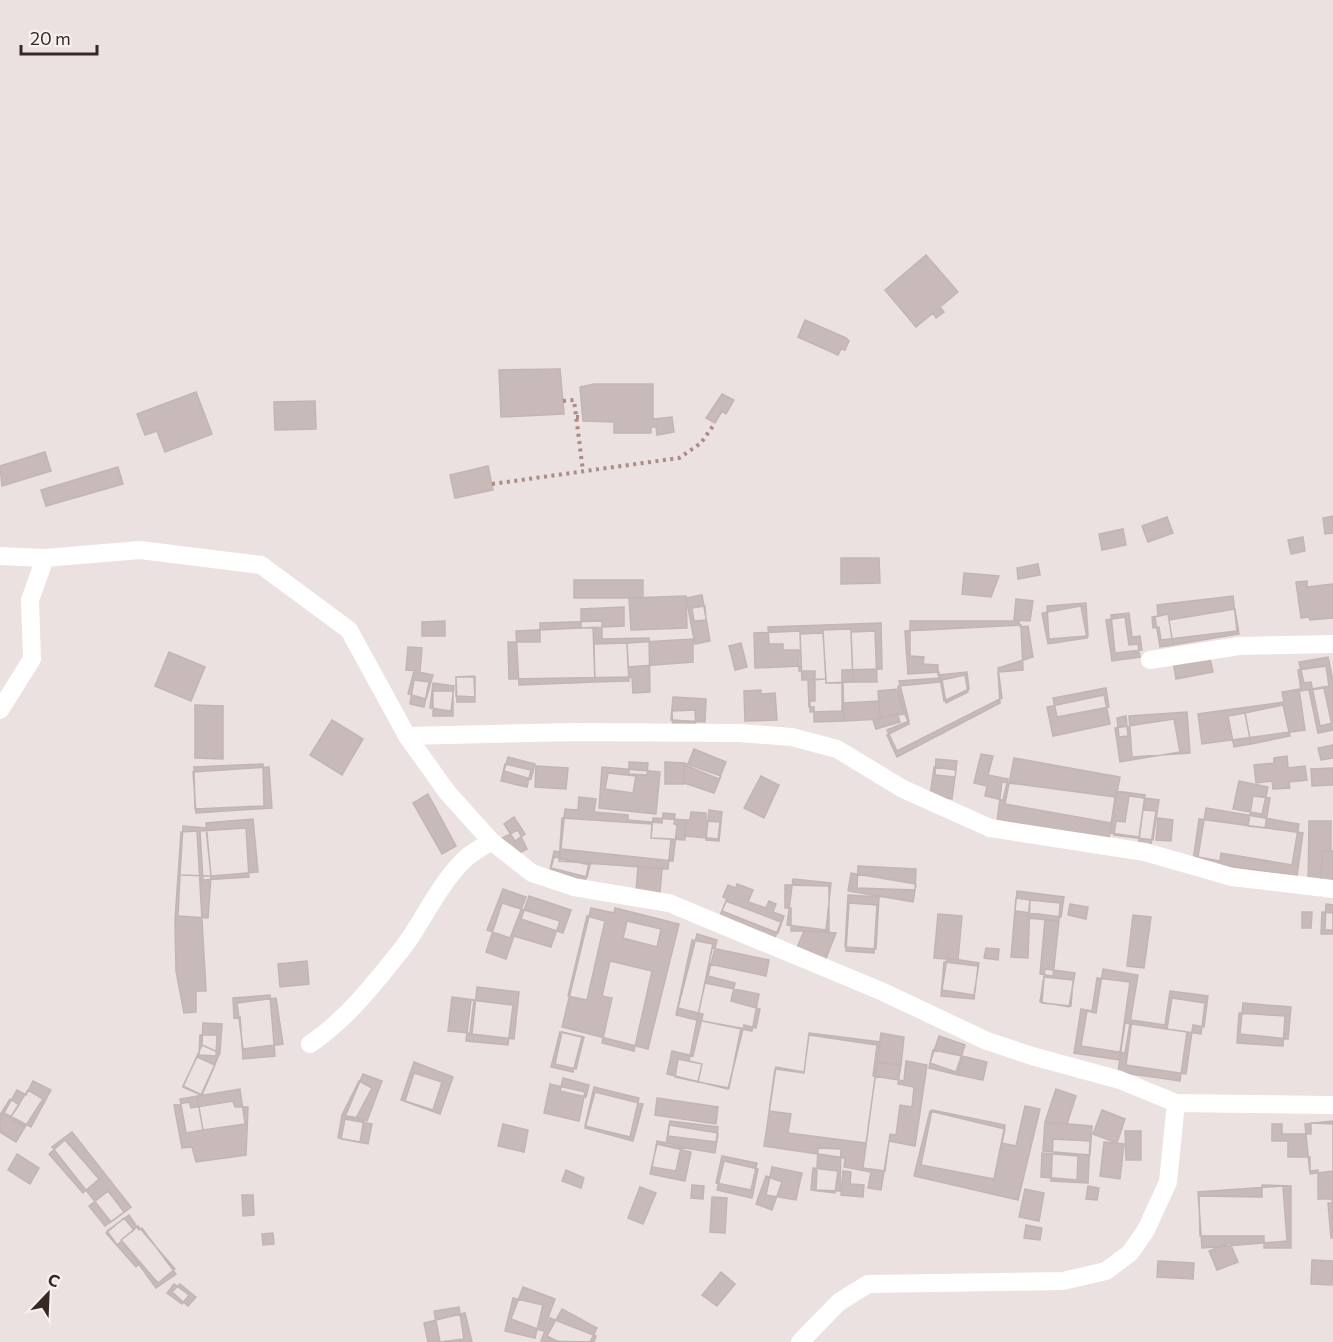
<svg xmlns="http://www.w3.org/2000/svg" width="1333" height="1342" viewBox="0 0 1333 1342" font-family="Commissioner,sans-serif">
  <rect width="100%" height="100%" fill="#eae1e0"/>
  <!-- building -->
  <path fill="#c7bab9" stroke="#c3b5b3" stroke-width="1.5" fill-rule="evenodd" d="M926,255L958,292L940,307L944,312L936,318L933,313L916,327L885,290Z
    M805,320L846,338L849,341L845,350L841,349L838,355L798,337Z
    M560,369L564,414L501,417L499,370Z
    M594,384H653V419L672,417L674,432L657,435L656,427H651V433H614V422L583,421L580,387Z
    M196,392L212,434L165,452L157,431L145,435L137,414Z
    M722,394L734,400L726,414L722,411L715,423L706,418Z
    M315,401L316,429L275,430L274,402Z
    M45,452L51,471L2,486L0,466Z
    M488,466L493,490L455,498L450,475Z
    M118,467L123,484L46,506L41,490Z
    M1333,516V533L1325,534L1323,518Z
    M1167,517L1173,533L1148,542L1142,526Z
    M1123,529L1126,545L1102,550L1099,534Z
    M1303,537L1305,551L1291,554L1288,540Z
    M841,558H879L880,583L841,584Z
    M1038,564L1040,575L1018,579L1017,568Z
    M964,573L999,576L991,597L962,594Z
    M574,580H643V598H574Z
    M1307,581V587L1333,584V618L1310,620L1309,617L1301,618L1296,582Z
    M702,595L710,641L695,644L686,598Z
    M686,596L687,628L631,630L629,598Z
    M1233,596L1237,631L1161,640L1159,627L1153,628L1152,617L1158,616L1157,605Z
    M1016,599L1033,601L1030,621L1014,620Z
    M1086,603L1088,636L1049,639L1047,606Z
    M705,606L706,620L694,621L692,608Z
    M1081,606L1087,638L1048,644L1042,613Z
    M624,607V626L581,628V609Z
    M1235,609L1239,634L1173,645L1169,620Z
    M1129,613L1132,637L1140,636L1142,650L1115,653L1111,615Z
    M1168,614L1173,645L1160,647L1155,617Z
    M1125,617L1129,645L1138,644L1140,657L1112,661L1106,620Z
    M445,621V636H422V622Z
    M602,621V639L649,638L650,692L633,693L632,677L509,679L508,642H540V623Z
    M910,621H1019L1020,627L1028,626L1033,657L998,668L1002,698L897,751L887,730L909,721L899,681L940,678L944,701L969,689L967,672L938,675V665L923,664L924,657L910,656Z
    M881,623L882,669L842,670V711L810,712V701H815V671H799V650H783V644H769L768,627Z
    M1021,625L1023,670L998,672L1000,703L897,757L887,735L909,724L900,702L898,686L939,682V672L908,674L905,631ZM965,675L968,692L946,703L942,680Z
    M581,628H593L595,682L519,685L516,631Z
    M851,629L853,682L826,683L823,630Z
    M800,631L801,666L755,668L754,633Z
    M875,631L877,682H853L851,632Z
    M823,633L826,679L802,680L800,634Z
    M693,639V662L628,667L627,643Z
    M627,643L629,681L595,682L594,644Z
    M741,643L747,667L735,670L729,646Z
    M408,647L422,648L420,671L406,670Z
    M169,652L205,667L191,701L155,686Z
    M1209,654L1213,672L1176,679L1173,661Z
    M1328,657L1333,681V723L1320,726L1311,682L1304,683L1299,662Z
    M1326,666L1329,686L1301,691L1298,670Z
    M414,671L433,675L426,699L408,694Z
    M474,676L475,702H457L456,677Z
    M456,677H475V697L456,696Z
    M826,679V683H843L844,721L814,722V707H809L808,680Z
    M414,680L429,682L424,707L410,704Z
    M433,683L454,686L451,711L430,708Z
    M1106,688L1109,707L1057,717L1053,698Z
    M1324,688L1333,730L1318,733L1309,690Z
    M898,689L905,714L880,717L878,691Z
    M1299,689L1305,730L1202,744L1198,714L1284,702L1282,692Z
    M761,690V694L775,693L777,720L745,721L744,691Z
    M433,691H453V716H433Z
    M1104,695L1110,724L1053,736L1047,707Z
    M673,697L706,699L705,722L671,720Z
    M879,701L880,719L844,721L843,703Z
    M195,705L223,706V759L195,758Z
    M1283,705L1290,736L1251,744L1245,713Z
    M695,710L696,731H673L672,711Z
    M1187,712L1190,753L1132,757L1129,716Z
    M897,713L900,722L876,729L873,720Z
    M1245,713L1251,744L1234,747L1228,716Z
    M1126,716L1128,736L1119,737L1117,718Z
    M1174,719L1180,752L1120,762L1115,728Z
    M332,720L363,739L342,775L310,755Z
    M1333,745V758L1321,760L1318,748Z
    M694,749L726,762L719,779L687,766Z
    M981,754L993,756L988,775L1008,779L1003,800L985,796L987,786L974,783Z
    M1287,756L1288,768L1305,766L1307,780L1289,782L1290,788L1273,789L1272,781L1256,783L1254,765L1274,763V758Z
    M508,757L535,764L531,779L504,771Z
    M1014,758L1120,777L1111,823L1005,804Z
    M936,759L957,761L955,777L935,775Z
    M629,762L648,763L647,775L629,774Z
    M665,762L684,763V784H665Z
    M684,763L721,776L714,793L684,783Z
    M263,764L264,806L195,809L194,767Z
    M505,764L531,770L527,787L501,781Z
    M536,766L568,768L566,789L535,787Z
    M269,767L272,808L196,813L193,772Z
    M602,767L660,772L656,814L599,808Z
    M934,767L956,770L952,799L930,796Z
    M1333,768V785L1312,786L1311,769Z
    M608,773L636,776L633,793L605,789Z
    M761,776L779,785L764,818L744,808Z
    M1239,781L1268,787L1262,814L1233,809Z
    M1002,782L1115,797L1108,846L996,830Z
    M1116,791L1145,795L1139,837L1110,833Z
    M428,794L456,846L442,854L413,803Z
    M1129,796L1159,800L1153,840L1114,835L1116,821L1125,822Z
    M1253,796L1270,798L1265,828L1248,826Z
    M579,797L596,799L594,812L628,815V820L662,823L663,813L675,814L674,824L677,825L673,861L561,849L565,809L578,810Z
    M1206,808L1299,824L1292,865L1221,853L1220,861L1198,857Z
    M709,810L722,812L719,841L706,840Z
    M1143,810L1156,811L1149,857L1137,855Z
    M691,812L706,813V821L720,822L718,839L685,836L686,820H690Z
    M514,817L525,834L515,841L504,824Z
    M562,818L652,824L651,838L671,839L668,869L559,861Z
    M653,818L686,820L685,840L651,838Z
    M1158,818L1173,820L1171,841L1156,840Z
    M253,819L258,872L211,876L206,823Z
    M1199,819L1303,833L1297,876L1193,861Z
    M1309,821H1331V851H1322L1321,889H1308Z
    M183,826L206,828L211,876L180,875Z
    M246,828L249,877L203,880L200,831Z
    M518,830L527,849L512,857L502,838Z
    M197,831L206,991H196V1012L184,1013L176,971L175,920L181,832Z
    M554,851L560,852L559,861L589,863L584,887L548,879Z
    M1322,851H1333V896H1321Z
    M554,857L590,865L587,877L551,868Z
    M858,866L916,869L915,890L857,888Z
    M638,867L662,869L660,893L636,891Z
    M851,873L916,884L913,902L848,891Z
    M180,875L211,876L208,918L178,916Z
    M793,879L831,883L826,930L787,925Z
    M737,884L753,890L748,902L766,908L769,901L776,904L773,912L784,916L778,933L722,911L727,899L723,897L728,885L736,888Z
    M785,885L829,886V931H791V908H785Z
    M503,889L526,897L510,938L487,930Z
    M1017,891L1064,897L1061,917L1015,911Z
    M848,895L879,897L876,949L845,947Z
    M529,896L571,910L563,933L521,919Z
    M1016,898L1030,900L1028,958L1011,957Z
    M1030,900L1060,903L1059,921L1028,918Z
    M726,901L781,922L774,940L719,918Z
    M502,903L560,921L551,947L514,936L506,959L486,952Z
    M849,903L877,905L874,953L846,951Z
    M1070,904L1088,907L1086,919L1068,915Z
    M1326,904L1333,905V930H1325Z
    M591,908L614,913L615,908L679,924L648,1049L562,1027Z
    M1302,912H1312L1311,928H1302Z
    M1322,912L1333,913V934H1321Z
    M938,914L962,916L958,960L934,958Z
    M1133,915L1151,917L1144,968L1127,966Z
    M587,916L605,921L587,1000L568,996Z
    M1045,920L1059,921L1053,976L1040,974Z
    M627,921L661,929L657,947L623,938Z
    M804,931L836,933L825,961L796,950Z
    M697,934L717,940L708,976L735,983L731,1001L760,1009L756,1028L744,1025L728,1089L667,1074L672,1051L693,1056L703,1014L678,1008Z
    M692,940L713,944L697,1020L676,1015Z
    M712,948L769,960L766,976L709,964Z
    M986,948L999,949L998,960L984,958Z
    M947,958L979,963L974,995L942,990Z
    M307,961L309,984L280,987L278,964Z
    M610,961L652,971L634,1051L602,1043L612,998L602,996Z
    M944,962L978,966L974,999L941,996Z
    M1045,969L1075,973L1069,1007L1040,1002Z
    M1103,969L1138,975L1125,1053L1081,1046L1087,1011L1096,1013Z
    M1044,977L1073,980L1071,1006L1042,1003Z
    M1097,978L1130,982L1119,1060L1074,1053L1081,1009L1092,1011Z
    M705,983L759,994L752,1031L697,1020Z
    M477,987L519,992L514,1039L472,1034Z
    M1170,991L1208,996L1204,1027L1193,1025L1186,1074L1126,1065L1132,1020L1165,1025Z
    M270,995L275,1056L243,1059L240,1017L234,1018L233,998Z
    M452,997L474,1000L470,1033L448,1031Z
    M276,998L283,1044L243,1049L237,1003Z
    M1172,998L1205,1003L1201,1034L1167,1029Z
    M471,1000L513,1005L508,1045L466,1041Z
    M1243,1003L1291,1007L1288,1039L1240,1034Z
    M1239,1013L1285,1016L1283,1046L1237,1043Z
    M697,1020L741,1028L729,1088L698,1082L702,1064L689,1061Z
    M203,1023L222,1024L220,1053L202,1045Z
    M1125,1023L1187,1032L1180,1081L1118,1072Z
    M560,1032L582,1037L573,1072L551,1067Z
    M562,1032L584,1037L576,1069L555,1064Z
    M809,1033L880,1042L866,1143L788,1133L791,1114L769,1111L775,1069L804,1073Z
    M881,1033L904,1037L901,1065L877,1062Z
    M200,1035H217L216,1056L199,1055Z
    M809,1035L877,1045L873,1076L904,1081L906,1061L927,1065L915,1146L889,1141L881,1190L868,1188L871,1172L844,1167L845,1158L764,1146L776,1067L804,1072Z
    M939,1036L965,1045L956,1072L930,1063Z
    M202,1045L220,1053L201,1095L183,1087Z
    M933,1050L962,1056L958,1075L929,1068Z
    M962,1056L987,1062L983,1080L958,1075Z
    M197,1057L215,1065L202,1095L183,1086Z
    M678,1059L702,1064L698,1082L675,1077Z
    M414,1062L453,1077L440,1114L401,1100Z
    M877,1062L901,1065L898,1084L914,1087L912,1107L900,1105L896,1135L890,1134L885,1171L863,1168Z
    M414,1073L442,1082L433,1110L405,1101Z
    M363,1074L382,1081L367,1121L345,1117Z
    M563,1078L589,1085L586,1097L560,1091Z
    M33,1081L51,1090L31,1127L4,1113L17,1090L26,1095Z
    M359,1081L372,1088L356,1118L342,1115Z
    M550,1084L585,1092L579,1121L544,1113Z
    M594,1087L639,1098L630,1137L585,1126Z
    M240,1089L245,1124L203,1130L197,1096Z
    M1056,1089L1076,1096L1067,1124L1045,1122Z
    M28,1090L43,1099L25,1127L10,1118Z
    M595,1092L643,1104L633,1141L585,1128Z
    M197,1096L203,1130L186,1133L180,1099Z
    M657,1098L718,1107L716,1124L655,1115Z
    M10,1099L19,1105L10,1118L25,1127L16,1142L0,1132V1115Z
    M233,1101L235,1107H248L246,1155L196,1162L192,1147L182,1148L174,1105L189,1102L191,1108Z
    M1025,1106L1040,1109L1018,1200L914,1176L930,1111L1005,1129L1002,1143L1016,1146Z
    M932,1110L1005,1125L994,1179L921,1165Z
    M1102,1110L1125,1119L1117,1143L1093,1134Z
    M342,1115L364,1119L360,1142L338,1138Z
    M345,1119L372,1124L368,1144L341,1139Z
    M670,1121L718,1127L716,1142L668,1136Z
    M1333,1121V1171L1310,1174L1305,1124Z
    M1045,1122L1092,1126L1090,1155L1043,1151Z
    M1311,1123L1333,1124V1211L1332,1199H1318V1170L1310,1171V1157H1288V1141H1272V1124H1282V1134H1311Z
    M503,1124L528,1130L524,1152L498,1146Z
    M669,1125L718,1133L715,1153L666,1145Z
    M1125,1131H1141V1160H1126Z
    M72,1132L131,1207L111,1222L52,1147Z
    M1053,1139L1090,1141L1088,1183L1051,1181Z
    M65,1140L99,1179L83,1193L49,1154Z
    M657,1141L681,1146L676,1171L652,1167Z
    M1104,1142L1124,1144L1120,1179L1100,1176Z
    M657,1144L691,1152L685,1181L650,1174Z
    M818,1148L841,1149L840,1191L816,1190Z
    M1042,1153L1078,1156L1077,1180L1041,1177Z
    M17,1154L39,1168L30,1184L8,1170Z
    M722,1156L757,1163L751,1190L716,1183Z
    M724,1161L758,1169L752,1198L717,1190Z
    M772,1167L802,1173L796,1200L766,1195Z
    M813,1168L838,1171L835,1193L811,1190Z
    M566,1170L584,1178L581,1188L562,1181Z
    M843,1171L851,1172L850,1184L864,1185L863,1197L841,1195Z
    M766,1176L782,1182L772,1210L756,1204Z
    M692,1185L704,1186L703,1199L691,1198Z
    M1262,1185L1291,1186V1248H1264V1236H1200L1199,1196L1262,1197Z
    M1088,1186L1099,1188L1097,1200L1086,1199Z
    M1283,1186L1287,1241L1202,1248L1198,1192Z
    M640,1187L656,1193L643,1224L628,1218Z
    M1025,1189L1044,1193L1039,1221L1019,1217Z
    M108,1191L124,1212L105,1226L89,1206Z
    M242,1195H253L254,1215L243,1216Z
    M712,1197L727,1198L725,1233L710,1232Z
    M1328,1203H1333V1238H1331Z
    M129,1215L139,1230L142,1228L176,1274L156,1288L122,1241L117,1245L107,1231Z
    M124,1218L134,1230L121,1240L140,1263L136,1267L106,1233Z
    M1026,1225L1042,1228L1040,1240L1024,1238Z
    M138,1226L175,1269L158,1283L121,1240Z
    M273,1233L274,1244L263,1245L262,1234Z
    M1230,1243L1238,1262L1217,1270L1209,1251Z
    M1312,1260L1333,1261L1332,1285L1311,1284Z
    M1158,1261L1194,1263L1193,1279L1157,1277Z
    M721,1272L735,1284L717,1306L702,1295Z
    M174,1284L189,1295L182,1304L167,1293Z
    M180,1284L196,1297L188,1306L172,1292Z
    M523,1287L555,1299L543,1331L511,1319Z
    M513,1298L543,1305L535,1338L505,1331Z
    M459,1307L464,1339L440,1342L434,1311Z
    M562,1309L597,1328L590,1342H559L547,1336Z
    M465,1313L472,1342H428L424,1323Z
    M550,1318L596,1336L594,1342L541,1341Z"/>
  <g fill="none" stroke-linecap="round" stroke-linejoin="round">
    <!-- path -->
    <path stroke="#ac8b82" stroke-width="4" stroke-dasharray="3 4.5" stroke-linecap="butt" d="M563,401L574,400L583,471
      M576,417H583
      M492,484L679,458L701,443L715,423"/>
    <!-- minor -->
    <path stroke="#fff" stroke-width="18" d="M0,556L45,558L140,550L261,565L349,630L407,736L447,792L491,841L532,873L574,887L669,903L881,991L987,1041L1032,1056L1120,1080L1176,1103L1333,1105
      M1150,660L1239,646L1333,644
      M0,710L32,659L30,600L45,558
      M407,736L575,732L739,733L792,737L837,749L903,789L990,828L1145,852L1232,877L1333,889
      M310,1044C346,1020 375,983 402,949C424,920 438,885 465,859C472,852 483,847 491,841
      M800,1342L839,1302L868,1284L1063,1281L1106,1271L1130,1253L1146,1230L1168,1182L1176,1103"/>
  </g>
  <!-- north arrow -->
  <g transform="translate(48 1294) rotate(23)" stroke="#f7f0f0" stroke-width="4.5" paint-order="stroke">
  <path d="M0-4.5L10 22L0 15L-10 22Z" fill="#392822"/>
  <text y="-9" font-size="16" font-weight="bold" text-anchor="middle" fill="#392822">С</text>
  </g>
  <!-- scale -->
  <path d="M21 45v9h76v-9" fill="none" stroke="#392822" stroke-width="3"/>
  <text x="30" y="45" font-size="18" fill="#392822" stroke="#f7f0f0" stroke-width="4.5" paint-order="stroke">20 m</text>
</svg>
